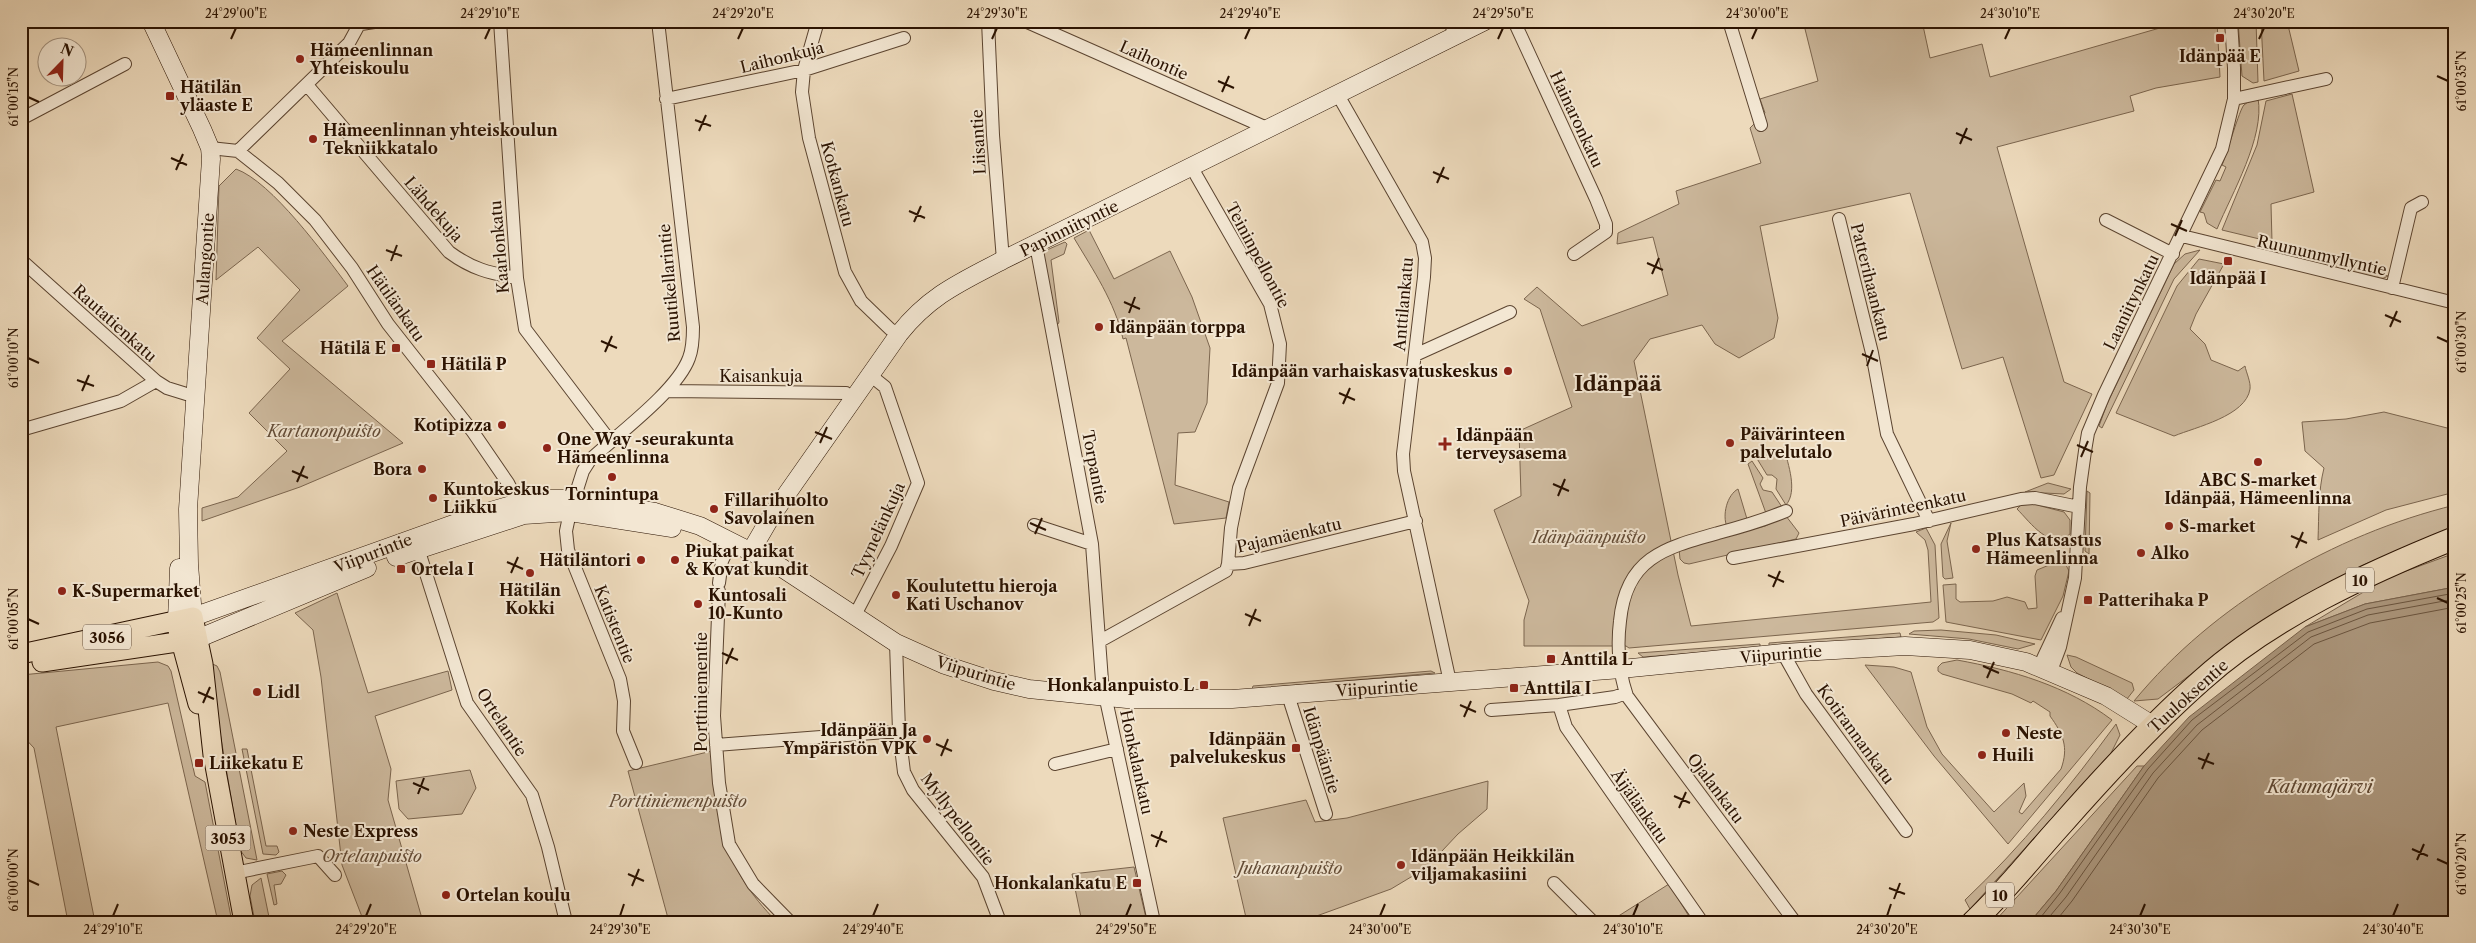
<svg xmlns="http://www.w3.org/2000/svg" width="2476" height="943" viewBox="0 0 2476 943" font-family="'Libre Caslon Text',serif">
  <rect width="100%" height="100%" fill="#eddabc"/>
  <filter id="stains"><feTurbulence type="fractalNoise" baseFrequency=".004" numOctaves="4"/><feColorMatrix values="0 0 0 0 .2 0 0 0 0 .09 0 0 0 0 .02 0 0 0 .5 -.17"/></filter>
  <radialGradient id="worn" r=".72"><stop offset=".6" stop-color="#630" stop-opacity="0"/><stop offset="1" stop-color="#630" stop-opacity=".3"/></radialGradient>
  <!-- green -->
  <path fill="#ccb89c" stroke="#7b654e" d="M1803,21H1922L1930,58L1982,44L1990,77L2184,21H2217L2220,77L2156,88L2130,96L2134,111L1997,147L2064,382L2092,394L2054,475L2041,478L2003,357L1962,369L1910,193L1760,226L1778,318L1774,338L1739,358L1715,344L1702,325L1650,339L1634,361L1678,575L1691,626L1931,602L1928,550L1925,540L1916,532L1926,528L1935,545L1939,618L1933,622L1629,648L1626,646H1524V620L1529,601L1494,510L1521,496L1519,431L1572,407L1540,309L1524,299L1537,287L1582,326L1668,295L1653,237L1617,244L1618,233L1679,204L1676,191L1761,163L1750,128L1765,113L1760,99L1818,81Z
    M2238,21H2256L2258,82L2253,83L2242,76Z
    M2261,21H2287L2299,71L2264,81Z
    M2292,94L2314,192L2271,204L2272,242L2222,230L2257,145L2266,101Z
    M2258,98C2265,137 2232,193 2217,229L2207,223L2204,213L2200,212L2216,180L2220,181L2226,167L2222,165C2226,156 2240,108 2244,105C2248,101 2254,100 2258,98Z
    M236,169C272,182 324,254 348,286L282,341L403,443L300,487L202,521V508L238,497L287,451L249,413L290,369L257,338L300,290L258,247L216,280L219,186Z
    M1089,230L1114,279L1170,251L1192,297L1210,348L1207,403L1195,432L1178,433L1175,485L1229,502L1226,518L1174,524L1126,338L1123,339C1115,302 1093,270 1074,238Z
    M1065,242L1067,244L1064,254L1051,260L1059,322L1058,324L1055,323L1040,253Z
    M2200,250L2174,279L2102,428L2099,426L2107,404L2174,264L2185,254Z
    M2281,250L2388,276L2382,279L2280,254Z
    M2199,259L2224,264L2196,314L2190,329L2205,344L2211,360L2238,371L2245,366C2246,372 2251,382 2250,389C2246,416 2196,427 2174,436L2116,413L2177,286Z
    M2384,412L2455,430V492L2386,510L2318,540C2319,515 2318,492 2324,468L2305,451L2302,422L2346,419Z
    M1784,448C1788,464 1798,491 1786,505L1776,489L1777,479L1772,475H1767L1756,457L1760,453L1773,456Z
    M1752,461L1763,478L1760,484L1763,490L1772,492L1782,507L1767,516L1748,464Z
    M2048,483L2071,489L2064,494L2025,492Z
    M1738,489L1747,519L1727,527C1722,515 1727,495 1738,489Z
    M2087,491L2090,493L2089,554L2085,551Z
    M2033,504L2064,512L2070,520V534C2050,551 2031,523 2017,509L2021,505Z
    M2455,505V527L2363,565L2307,595L2263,620L2158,699L2134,701C2214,604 2333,535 2455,505Z
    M1786,516L1799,533L1796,539L1689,564L1684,563L1680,559L1679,549L1688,546L1765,526Z
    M1951,523L1947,541L1953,578L1945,579L1943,577L1941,544Z
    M2455,553V587L2365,604L2305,627L2387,578Z
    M2054,563L2066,565L2069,571L2063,596L2041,640L1946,622L1943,585L1956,584V599L1960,602L1993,601L2007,597L2025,602L2028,609L2037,608L2035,576L2037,570Z
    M337,593L368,693L448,671L452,690L375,716L391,769L388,800L423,922H364L342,865L321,677L313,630L295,613Z
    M1941,630L1996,635L2035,644L2018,649L1969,639L1909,634L1914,631Z
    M1900,633L1901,637L1769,647V643Z
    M1760,644V648L1643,657L1638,653Z
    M2067,655L2076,657L2132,683L2134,690L2127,699L2123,697L2077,673L2071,667Z
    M1957,660C2012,670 2067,686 2112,720L2008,844L1934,756L1865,665L1894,667L1911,672L1927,727L1942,754L1994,812L2024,783L2026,796L2019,812L2022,814L2061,769C2069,747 2063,734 2050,716V712L2033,701L2031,703L2012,694L1942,674L1938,671V667L1942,663Z
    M158,662L168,666L171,671L195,776L205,782L232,922H218L168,703L56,727L95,922H68L34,748L21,734V675Z
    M208,662L217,666L220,672L257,860L246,858L240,850Z
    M1431,671L1435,673L1252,689L1253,686Z
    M2116,724L2120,735L2111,753L1970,909L1965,900C2021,847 2070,787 2116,724Z
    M242,749H247L266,846H277L279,852L276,855L263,854Z
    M712,751C722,828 720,864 777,922H669L628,771Z
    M2137,766H2144L2056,891L2030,922H1994Z
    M470,770L476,788L462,814L408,819L399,809L396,781Z
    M1488,781L1487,809L1458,834L1426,868L1391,889L1300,922H1247L1223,818L1306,800L1315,822L1347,818Z
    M1134,867L1147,922H1082L1072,874Z
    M282,871L286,875L281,884L274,885L277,904L274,905L267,874Z
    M261,878L270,922H255L250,896L252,885Z
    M1669,884L1690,918L1686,922H1609Z"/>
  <!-- water -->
  <path fill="#ab967c" stroke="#77614b" d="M2455,587V922H2030L2056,891L2144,766L2189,717L2305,627L2365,604Z"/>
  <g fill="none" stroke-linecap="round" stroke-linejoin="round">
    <!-- shore -->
    <path stroke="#6a543e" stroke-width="1" d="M2037,922L2060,893L2148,769L2192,720L2308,632L2367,609L2455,593
      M2045,922L2066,897L2153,773L2197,725L2311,637L2368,615L2455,599
      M2055,922L2072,901L2158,778L2202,730L2314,644L2370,623L2455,607"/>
    <!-- street casing -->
    <g stroke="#5b4430" stroke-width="14">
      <path id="street" d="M500,21L517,278L525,329L610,441
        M818,21L804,70L802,92L809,138L845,272L861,301L890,329L899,334
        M988,21L993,135L1003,260
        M1025,21L1269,129
        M1449,21L1456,35
        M1514,21L1596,199L1606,224V232L1574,254
        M1729,21L1761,125
        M361,24L381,21
        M307,85L449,252C472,269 489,273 517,278
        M1338,95L1422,242L1425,258L1424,277L1403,454L1404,471L1450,682
        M666,99L804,70L904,38
        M2234,99L2326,79
        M21,119L125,64
        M210,148L238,151L278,183L315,220L352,268L388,324L473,432L508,483L521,509
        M238,151L349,43L361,21
        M1192,168L1270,304L1280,344L1278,383L1239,488L1231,528L1228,564
        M1839,219L1872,353L1887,434L1929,521
        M2106,220L2173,254
        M2182,236L2455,303
        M1036,245L1092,544L1102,681L1154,922
        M21,260L156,381L167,388L196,397
        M2392,288L2411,208L2422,202
        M1415,355L1510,312
        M667,391L846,393L854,399
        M21,430L121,401L156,381
        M1786,511C1764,520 1741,527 1718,533C1664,548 1626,558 1620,621C1617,645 1619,673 1627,696L1795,922
        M1034,525L1092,544
        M416,542L467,703L532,795L548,847L566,922
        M1733,558L1914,524L2021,499L2035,498L2079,507
        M719,583L722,561L731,542
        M719,591L714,716L719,783L729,844L753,884L790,922
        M854,617L891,546L918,483L885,387L870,375
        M1100,641L1226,571L1228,564L1244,563L1416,521
        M896,643L899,731L904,772L913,790L983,877L1000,922
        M1783,653L1806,694L1906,831
        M2039,667L2062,618
        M2051,671L2060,647L2075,578L2080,487L2085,451L2088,433L2104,395L2222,149L2234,99V68L2231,21
        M1288,695L1326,814
        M1559,705L1566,727L1702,922
        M1491,710L1559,705L1615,697L1626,693
        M716,745L899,731
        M636,763L623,731L624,701L620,679L568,550L566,531L570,512L583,471L590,460C618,434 677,391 689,358C693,348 693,337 693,327L658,21
        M1055,764L1117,749
        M234,873L318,856L335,875
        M1554,883L1593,922"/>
    </g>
    <!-- secondary casing -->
    <g stroke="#2a1201" stroke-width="19">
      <path id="secondary" d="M151,21L202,129L210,148L211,159L188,509L189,564L193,617L487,512L518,503L545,499H574L655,512L700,526L779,566L896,643L945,665L994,681L1029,689L1127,699H1232L1621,669L1783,653L1905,646L1970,650L2026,662L2106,696L2154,726
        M751,551L772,515L899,334C930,295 961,282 1003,260L1485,21
        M396,557L524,515L570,512L672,528
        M177,621L179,568
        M197,639L367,568"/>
    </g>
    <!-- primary casing -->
    <g stroke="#2a1201" stroke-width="21">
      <path id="primary" d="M178,630L198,704
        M21,654L193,617L203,664L213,755L244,922
        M42,662L197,639"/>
    </g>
    <!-- highway casing -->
    <g stroke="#2a1201" stroke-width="24">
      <path id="highway" d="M1973,922C2005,892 2032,857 2062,824C2106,774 2152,724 2202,680C2272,617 2368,573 2455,538"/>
    </g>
    <!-- street -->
    <use href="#street" stroke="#f3e7d3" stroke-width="12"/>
    <!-- secondary -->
    <use href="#secondary" stroke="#f3e7d3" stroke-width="18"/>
    <!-- primary -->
    <use href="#primary" stroke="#eddabc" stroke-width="19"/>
    <!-- highway -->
    <use href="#highway" stroke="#eddabc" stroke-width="22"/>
  </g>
  <!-- ticks -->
  <path fill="none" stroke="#2a1201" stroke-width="2" d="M231,39L236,28M485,39L490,28M738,39L743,28M992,39L997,28M1245,39L1250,28M1498,39L1503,28M1752,39L1757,28M2005,39L2010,28M2259,39L2264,28M2437,76L2448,81M1218,81L1234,88M1222,92L1229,76M28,97L39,102M695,120L711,126M699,131L706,115M1956,133L1972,140M1960,144L1967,128M171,158L187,165M176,170L183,154M1433,172L1449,179M1437,183L1444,167M909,211L925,218M914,222L921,206M2171,224L2187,231M2175,236L2182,220M386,250L402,256M391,261L397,245M1647,263L1663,270M1652,274L1659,258M1124,302L1140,309M1129,313L1135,297M2385,315L2401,322M2390,327L2397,311M2437,337L2448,342M601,341L617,348M605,352L612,336M1862,354L1878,361M28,358L39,363M1867,366L1873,350M77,380L94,386M82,391L89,375M1339,393L1355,400M1343,404L1350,388M815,432L832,439M820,443L827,427M2077,445L2093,452M2081,457L2088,441M292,471L308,478M297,482L304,466M1553,484L1569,491M1558,496L1565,479M1030,523L1046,530M1035,534L1042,518M2291,536L2307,543M2296,548L2303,532M507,562L523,569M511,573L518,557M1768,575L1784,582M1773,587L1780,571M2437,598L2448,603M1245,614L1261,621M28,619L39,624M1249,626L1256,609M722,653L738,660M726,664L733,648M1983,666L1999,673M1987,678L1994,662M198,692L214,699M203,703L210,687M1460,705L1476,712M1464,717L1471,701M936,744L952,751M941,756L948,739M2198,758L2214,764M2202,769L2209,753M413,783L429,790M418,794L424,778M1674,796L1690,803M1679,808L1686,792M1151,835L1167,842M1156,847L1162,831M2412,849L2428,856M2437,859L2448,864M2417,860L2424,844M628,874L644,881M28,880L39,885M632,886L639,869M1889,888L1905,894M1894,899L1900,883M113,916L118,904M366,916L371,904M620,916L624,904M873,916L878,904M1126,916L1131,904M1380,916L1385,904M1633,916L1638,904M1887,916L1891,904M2140,916L2145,904M2393,916L2398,904"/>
  <!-- markers -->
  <g fill="#8f2418" stroke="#f3e7d3" stroke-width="2">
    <rect x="2215" y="33" width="10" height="10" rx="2.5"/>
    <circle cx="300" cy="59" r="5"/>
    <rect x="165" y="91" width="10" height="10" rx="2.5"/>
    <circle cx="313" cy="139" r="5"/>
    <rect x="2223" y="256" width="10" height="10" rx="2.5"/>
    <circle cx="1099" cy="327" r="5"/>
    <rect x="391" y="343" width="10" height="10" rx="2.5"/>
    <rect x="426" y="359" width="10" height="10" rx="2.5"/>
    <circle cx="1508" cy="371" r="5"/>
    <circle cx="502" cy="425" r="5"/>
    <circle cx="1730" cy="443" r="5"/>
    <path d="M1442.5 436.5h5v5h5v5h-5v5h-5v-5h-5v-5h5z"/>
    <circle cx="547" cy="448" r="5"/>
    <circle cx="2258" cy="462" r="5"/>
    <circle cx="422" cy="469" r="5"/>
    <circle cx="612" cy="477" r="5"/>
    <circle cx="433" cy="498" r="5"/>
    <circle cx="714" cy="509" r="5"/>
    <circle cx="2169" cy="526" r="5"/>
    <circle cx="1976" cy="549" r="5"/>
    <circle cx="2141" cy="553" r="5"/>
    <circle cx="641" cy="560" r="5"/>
    <circle cx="675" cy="560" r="5"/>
    <rect x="396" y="564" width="10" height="10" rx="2.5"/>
    <circle cx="530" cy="573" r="5"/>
    <circle cx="62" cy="591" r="5"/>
    <circle cx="896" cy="595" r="5"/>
    <rect x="2083" y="595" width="10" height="10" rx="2.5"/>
    <circle cx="698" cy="604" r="5"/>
    <rect x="1546" y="654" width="10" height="10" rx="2.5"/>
    <rect x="1199" y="680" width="10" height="10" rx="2.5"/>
    <rect x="1509" y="683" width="10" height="10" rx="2.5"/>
    <circle cx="257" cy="692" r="5"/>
    <circle cx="2006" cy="733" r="5"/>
    <circle cx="927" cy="739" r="5"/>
    <rect x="1291" y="743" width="10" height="10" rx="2.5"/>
    <circle cx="1982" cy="755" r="5"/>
    <rect x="194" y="758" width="10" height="10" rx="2.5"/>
    <circle cx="293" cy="831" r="5"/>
    <circle cx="1401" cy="865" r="5"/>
    <rect x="1132" y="878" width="10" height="10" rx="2.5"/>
    <circle cx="446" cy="895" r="5"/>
  </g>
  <g text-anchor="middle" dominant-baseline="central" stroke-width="4" stroke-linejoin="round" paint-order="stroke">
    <!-- shield labels -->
    <g fill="#f3e7d3" stroke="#665240" stroke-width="1">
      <rect x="2346" y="567.5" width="28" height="25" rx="4"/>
      <rect x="83" y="624.5" width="48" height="25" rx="4"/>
      <rect x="205.5" y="825.5" width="45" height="25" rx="4"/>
      <rect x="1986" y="882.5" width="28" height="25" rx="4"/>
    </g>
    <g font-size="15" font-weight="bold" fill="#2a1201">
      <text x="2360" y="580">10</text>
      <text x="107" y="637">3056</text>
      <text x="228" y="838">3053</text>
      <text x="2000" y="895">10</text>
    </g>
    <!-- poi labels -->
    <g font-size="16" font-weight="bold" fill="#2a1201" stroke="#f3e7d3" text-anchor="start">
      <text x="310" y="50">Hämeenlinnan<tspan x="310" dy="18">Yhteiskoulu</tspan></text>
      <text x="2220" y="56" text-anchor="middle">Idänpää E</text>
      <text x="180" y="87">Hätilän<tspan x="180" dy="18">yläaste E</tspan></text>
      <text x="323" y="130">Hämeenlinnan yhteiskoulun<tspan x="323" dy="18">Tekniikkatalo</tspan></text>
      <text x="2228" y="278" text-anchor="middle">Idänpää I</text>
      <text x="1109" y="327">Idänpään torppa</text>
      <text x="386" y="348" text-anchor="end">Hätilä E</text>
      <text x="441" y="364">Hätilä P</text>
      <text x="1498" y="371" text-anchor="end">Idänpään varhaiskasvatuskeskus</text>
      <text x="492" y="425" text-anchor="end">Kotipizza</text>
      <text x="1740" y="434">Päivärinteen<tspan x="1740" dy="18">palvelutalo</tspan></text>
      <text x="1456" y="435">Idänpään<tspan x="1456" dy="18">terveysasema</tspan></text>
      <text x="557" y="439">One Way -seurakunta<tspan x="557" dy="18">Hämeenlinna</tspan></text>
      <text x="412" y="469" text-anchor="end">Bora</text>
      <text x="2258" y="480" text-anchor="middle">ABC S-market<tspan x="2258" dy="18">Idänpää, Hämeenlinna</tspan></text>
      <text x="443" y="489">Kuntokeskus<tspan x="443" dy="18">Liikku</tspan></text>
      <text x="612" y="494" text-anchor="middle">Tornintupa</text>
      <text x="724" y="500">Fillarihuolto<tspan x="724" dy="18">Savolainen</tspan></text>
      <text x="2179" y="526">S-market</text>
      <text x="1986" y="540">Plus Katsastus<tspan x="1986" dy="18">Hämeenlinna</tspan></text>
      <text x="685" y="551">Piukat paikat<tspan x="685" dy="18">&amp; Kovat kundit</tspan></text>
      <text x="2151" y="553">Alko</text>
      <text x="631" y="560" text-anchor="end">Hätiläntori</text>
      <text x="411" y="569">Ortela I</text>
      <text x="906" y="586">Koulutettu hieroja<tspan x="906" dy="18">Kati Uschanov</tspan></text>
      <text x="530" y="590" text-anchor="middle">Hätilän<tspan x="530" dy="18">Kokki</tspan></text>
      <text x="72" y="591">K-Supermarket</text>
      <text x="708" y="595">Kuntosali<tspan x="708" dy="18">10-Kunto</tspan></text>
      <text x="2098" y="600">Patterihaka P</text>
      <text x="1561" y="659">Anttila L</text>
      <text x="1194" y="685" text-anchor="end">Honkalanpuisto L</text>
      <text x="1524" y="688">Anttila I</text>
      <text x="267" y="692">Lidl</text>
      <text x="917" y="730" text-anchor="end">Idänpään Ja<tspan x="917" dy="18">Ympäristön VPK</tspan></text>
      <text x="2016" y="733">Neste</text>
      <text x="1286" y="739" text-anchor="end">Idänpään<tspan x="1286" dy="18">palvelukeskus</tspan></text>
      <text x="1992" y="755">Huili</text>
      <text x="209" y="763">Liikekatu E</text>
      <text x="303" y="831">Neste Express</text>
      <text x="1411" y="856">Idänpään Heikkilän<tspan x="1411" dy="18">viljamakasiini</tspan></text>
      <text x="1127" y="883" text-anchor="end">Honkalankatu E</text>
      <text x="456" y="895">Ortelan koulu</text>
    </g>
    <!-- street labels -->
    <g font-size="16" fill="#2a1201" stroke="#f3e7d3">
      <text transform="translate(782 57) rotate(-14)">Laihonkuja</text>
      <text transform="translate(1154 60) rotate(24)">Laihontie</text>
      <text transform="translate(1577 119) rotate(65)">Hainaronkatu</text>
      <text transform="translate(978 142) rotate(-93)">Liisantie</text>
      <text transform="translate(838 184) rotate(75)">Kotkankatu</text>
      <text transform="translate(434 209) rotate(49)">Lähdekuja</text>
      <text transform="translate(1069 228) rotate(-26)">Papinniityntie</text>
      <text transform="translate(499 247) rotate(-95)">Kaarlonkatu</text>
      <text transform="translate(1258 255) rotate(62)">Teininpellontie</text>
      <text transform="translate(2322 255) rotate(13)">Ruununmyllyntie</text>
      <text transform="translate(205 259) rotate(-86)">Aulangontie</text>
      <text transform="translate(1871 282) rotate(76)">Patterihaankatu</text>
      <text transform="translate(669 283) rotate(-95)">Ruutikellarintie</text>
      <text transform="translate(2131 302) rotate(-64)">Laaniitynkatu</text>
      <text transform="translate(396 303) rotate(55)">Hätilänkatu</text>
      <text transform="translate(1403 304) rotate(-85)">Anttilankatu</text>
      <text transform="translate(115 323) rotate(42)">Rautatienkatu</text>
      <text x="761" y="376">Kaisankuja</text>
      <text transform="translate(1095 467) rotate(79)">Torpantie</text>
      <text transform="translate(1903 508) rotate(-12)">Päivärinteenkatu</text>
      <text transform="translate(878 530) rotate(-65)">Tyynelänkuja</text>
      <text transform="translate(1289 535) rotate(-13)">Pajamäenkatu</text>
      <text transform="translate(373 553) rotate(-21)">Viipurintie</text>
      <text transform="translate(615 624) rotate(68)">Katistentie</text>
      <text transform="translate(1781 654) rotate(-5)">Viipurintie</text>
      <text transform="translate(976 673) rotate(17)">Viipurintie</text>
      <text transform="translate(1377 688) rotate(-4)">Viipurintie</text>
      <text transform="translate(701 692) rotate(-90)">Porttiniementie</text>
      <text transform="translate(2188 696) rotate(-42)">Tuuloksentie</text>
      <text transform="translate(502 722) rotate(57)">Ortelantie</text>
      <text transform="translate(1856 734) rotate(54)">Kotirannankatu</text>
      <text transform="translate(1322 750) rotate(73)">Idänpääntie</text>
      <text transform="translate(1137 762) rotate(78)">Honkalankatu</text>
      <text transform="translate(1716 788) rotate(53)">Ojalankatu</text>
      <text transform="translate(1640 806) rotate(55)">Äijälänkatu</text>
      <text transform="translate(958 819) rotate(53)">Myllypellontie</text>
    </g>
    <!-- park labels -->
    <g font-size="16" font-style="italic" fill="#634c37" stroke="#f3e7d3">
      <text x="324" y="431">Kartanonpuisto</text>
      <text x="1589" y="537">Idänpäänpuisto</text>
      <text x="678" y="801">Porttiniemenpuisto</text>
      <text x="372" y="856">Ortelanpuisto</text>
      <text x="1290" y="868">Juhananpuisto</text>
    </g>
    <!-- water labels -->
    <g font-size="18" font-style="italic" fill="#5e4732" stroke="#f3e7d3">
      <text x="2320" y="787">Katumajärvi</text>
    </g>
    <!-- district labels -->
    <g font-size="21" font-weight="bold" fill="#2a1201" stroke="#f3e7d3">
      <text x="1618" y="383">Idänpää</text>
    </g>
  </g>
  <!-- margin -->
  <rect width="2476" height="943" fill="none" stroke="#eddabc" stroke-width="55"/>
  <!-- north arrow -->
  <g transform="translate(62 62) rotate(23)"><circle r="24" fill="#f3e7d3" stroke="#a3927f"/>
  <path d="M0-4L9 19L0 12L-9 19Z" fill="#8f2418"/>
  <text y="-8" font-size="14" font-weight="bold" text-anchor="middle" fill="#2a1201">N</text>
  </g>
  <rect x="28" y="28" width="2420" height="888" fill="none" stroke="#2a1201" stroke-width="2"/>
  <g font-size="12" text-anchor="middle" fill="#2a1201">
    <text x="236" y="18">24°29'00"E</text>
    <text x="490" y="18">24°29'10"E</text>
    <text x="743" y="18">24°29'20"E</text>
    <text x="997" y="18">24°29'30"E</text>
    <text x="1250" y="18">24°29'40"E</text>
    <text x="1503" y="18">24°29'50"E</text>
    <text x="1757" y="18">24°30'00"E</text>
    <text x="2010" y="18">24°30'10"E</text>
    <text x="2264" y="18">24°30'20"E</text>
    <text transform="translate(2462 81) rotate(-90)" y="4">61°00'35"N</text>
    <text transform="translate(14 97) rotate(-90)" y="4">61°00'15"N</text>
    <text transform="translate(2462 342) rotate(-90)" y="4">61°00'30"N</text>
    <text transform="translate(14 358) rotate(-90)" y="4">61°00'10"N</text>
    <text transform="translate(2462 603) rotate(-90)" y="4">61°00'25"N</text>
    <text transform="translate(14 619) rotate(-90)" y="4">61°00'05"N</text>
    <text transform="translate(2462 864) rotate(-90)" y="4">61°00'20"N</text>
    <text transform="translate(14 880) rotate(-90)" y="4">61°00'00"N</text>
    <text x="113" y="934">24°29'10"E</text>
    <text x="366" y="934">24°29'20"E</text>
    <text x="620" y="934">24°29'30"E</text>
    <text x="873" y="934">24°29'40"E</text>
    <text x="1126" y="934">24°29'50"E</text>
    <text x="1380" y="934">24°30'00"E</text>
    <text x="1633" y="934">24°30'10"E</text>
    <text x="1887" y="934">24°30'20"E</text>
    <text x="2140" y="934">24°30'30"E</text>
    <text x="2393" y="934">24°30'40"E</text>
  </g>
  <rect width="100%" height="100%" filter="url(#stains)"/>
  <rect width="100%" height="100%" fill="url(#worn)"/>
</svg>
